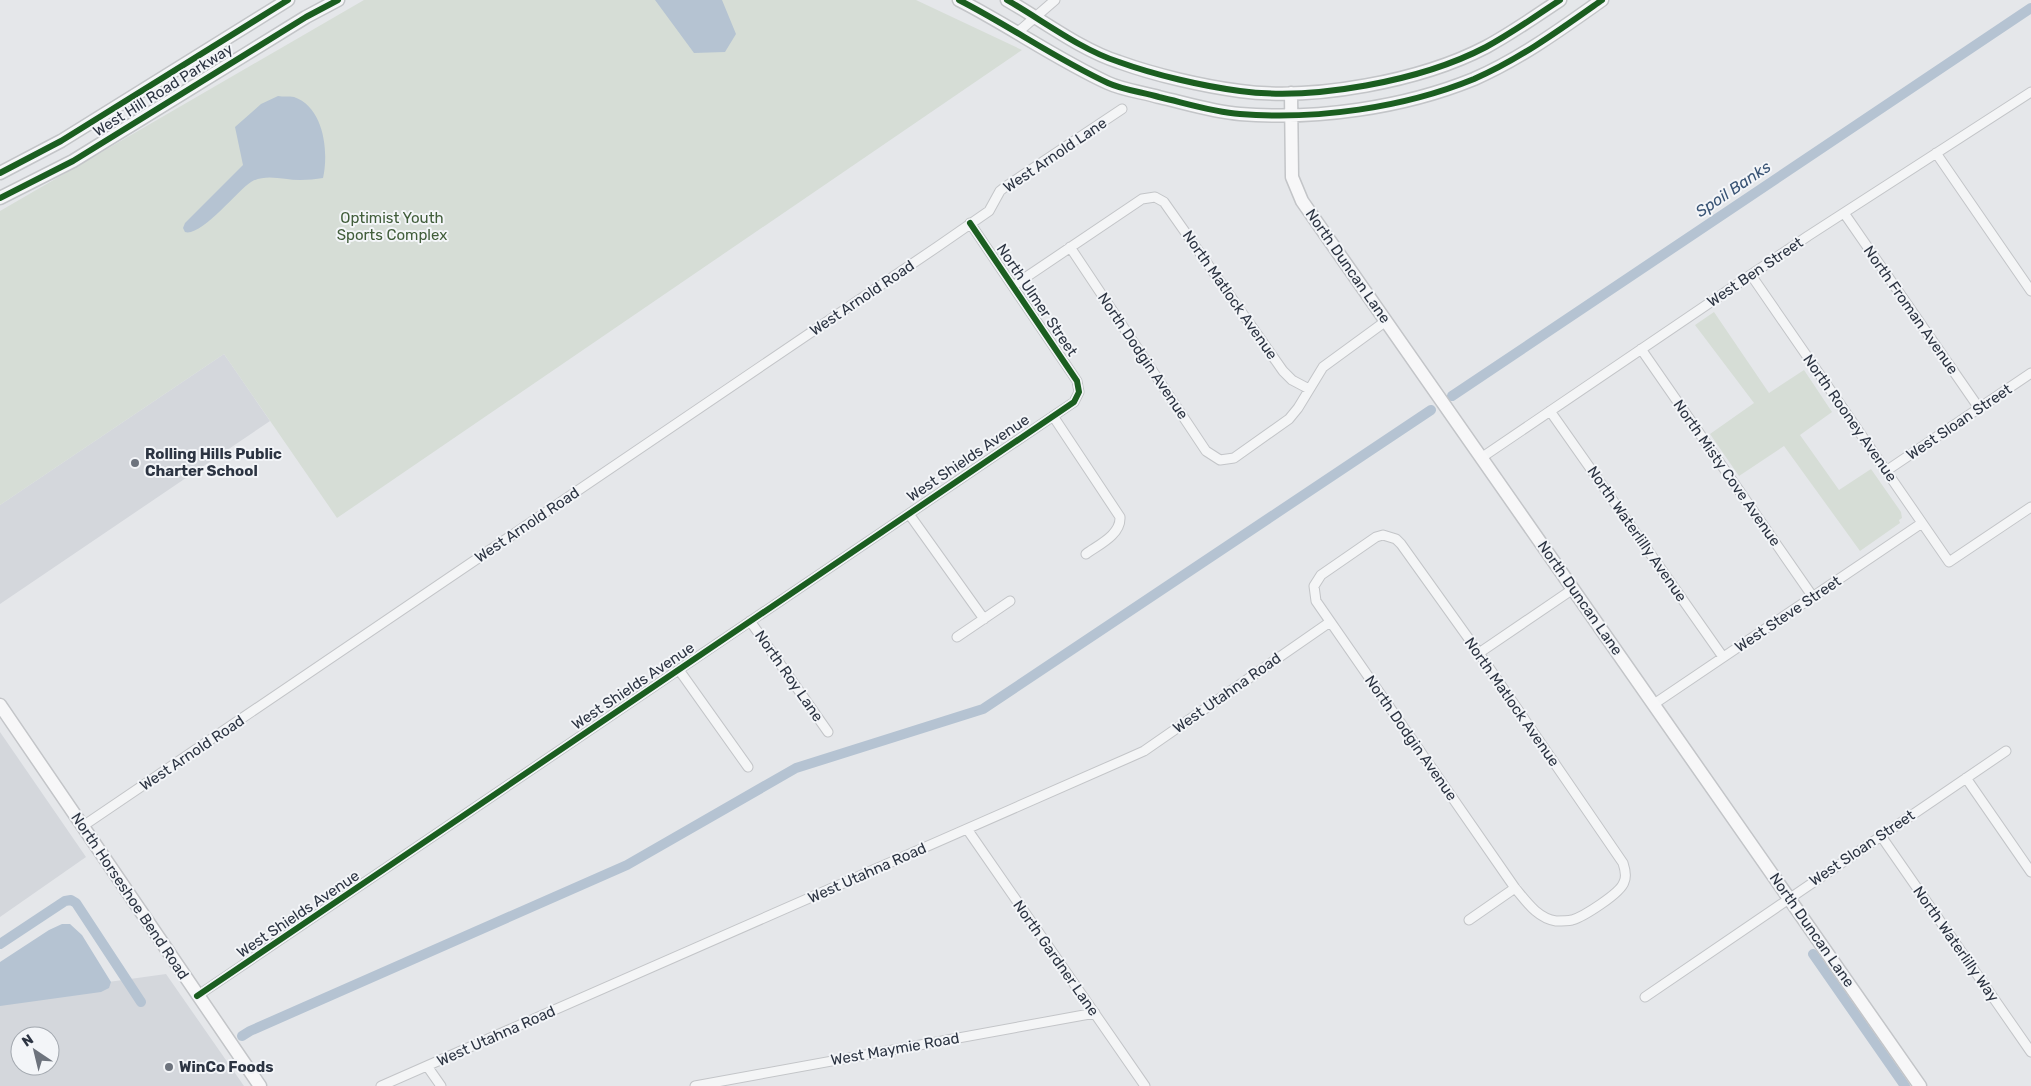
<svg xmlns="http://www.w3.org/2000/svg" width="2031" height="1086" viewBox="0 0 2031 1086" font-family="Rubik,sans-serif">
  <rect width="100%" height="100%" fill="#e5e7ea"/>
  <!-- built -->
  <path fill="#d4d7dc" fill-rule="evenodd" d="M224,354L270,421L0,604V505Z
    M0,732L86,857L0,917Z
    M166,974L244,1086H0V997ZM20,1036H50V1066H20Z"/>
  <!-- green -->
  <path fill="#d6ddd6" d="M364,0H916L1022,50L337,518L224,354L0,505V211Z
    M1714,312L1769,393L1804,370L1832,412L1800,435L1839,490L1871,469L1901,512L1902,518L1899,520L1900,523L1860,551L1784,446L1739,476L1710,434L1754,403L1695,325Z"/>
  <!-- water -->
  <path fill="#b5c3d2" d="M655,0H722L736,34L725,52L694,53Z
    M278,96C283,97 289,96 294,97C324,107 329,152 323,178C316,179 308,180 300,180C284,180 266,173 251,182C237,191 201,237 185,232L183,228L185,223L243,165L235,127L261,104Z
    M62,924H70L82,935L111,982L109,988L101,992L0,1006V962L49,930Z"/>
  <g fill="none" stroke-linecap="round" stroke-linejoin="round">
    <!-- canal -->
    <path stroke="#b5c3d2" stroke-width="10" d="M1452,396L2031,8
      M0,944L65,901L71,900L76,903L141,1002
      M1813,954L1905,1086
      M242,1036L250,1031L627,865L796,768L983,709L1431,410"/>
    <!-- street casing -->
    <g stroke="#c3c5c8" stroke-width="11">
      <path id="street" d="M1018,32L1055,0
        M1936,153L2031,291
        M1844,213L1979,408
        M1070,247L1206,451L1220,460L1234,458L1289,419L1298,408L1323,367L1386,321
        M1751,275L1949,562L2031,507
        M1013,286L1142,199L1155,197L1164,202L1283,371L1292,380L1309,389
        M1641,349L1813,597
        M1550,411L1723,657
        M1053,416L1120,517C1121,535 1098,545 1086,554
        M1481,458L1808,236L2031,92
        M1886,471L2031,373
        M909,514L984,619
        M1383,535L1396,539L1401,544L1479,653L1623,863C1625,869 1627,876 1624,882C1621,893 1583,917 1572,920C1567,921 1560,921 1556,921C1537,918 1526,901 1515,888L1316,601L1314,586L1321,575L1376,537Z
        M750,621L828,732
        M957,637L1010,601
        M1479,653L1573,589
        M679,670L748,767
        M1654,704L1922,523
        M1966,778L2031,872
        M83,826L937,247L989,211L1000,191L1005,187L1122,109
        M967,829L1145,1086
        M1881,836L2031,1052
        M1469,920L1515,888
        M197,996L1074,402L1079,392L1077,381L970,223
        M1645,997L2006,751
        M427,1066L441,1086
        M381,1086L1126,759L1144,751L1330,622
        M695,1086L1095,1013"/>
    </g>
    <!-- secondary casing -->
    <g stroke="#c3c5c8" stroke-width="15">
      <path id="secondary" d="M959,0C1010,26 1056,59 1108,83C1123,90 1142,92 1159,97C1185,103 1213,112 1240,114C1316,120 1403,108 1474,79C1520,59 1561,29 1602,0
        M1007,0C1042,20 1081,50 1119,62C1155,75 1202,86 1240,91C1313,101 1421,81 1486,47C1512,33 1536,16 1560,0
        M1291,93L1292,177L1302,201L1920,1086
        M0,173L61,141L288,0
        M0,198L73,161L306,17L338,0
        M0,705L260,1086"/>
    </g>
    <!-- street -->
    <use href="#street" stroke="#f4f5f6" stroke-width="9"/>
    <!-- secondary -->
    <use href="#secondary" stroke="#f7f7f8" stroke-width="12"/>
    <!-- cycleway casing -->
    <g stroke="#f3f5f8" stroke-width="9">
      <path id="cycleway" d="M959,0C1010,26 1056,59 1108,83C1123,90 1142,92 1159,97C1185,103 1213,112 1240,114C1316,120 1403,108 1474,79C1520,59 1561,29 1602,0
        M1007,0C1042,20 1081,50 1119,62C1155,75 1202,86 1240,91C1313,101 1421,81 1486,47C1512,33 1536,16 1560,0
        M0,173L61,141L288,0
        M0,198L73,161L306,17L338,0
        M197,996L1074,402L1079,392L1077,381L970,223"/>
    </g>
    <!-- cycleway -->
    <use href="#cycleway" stroke="#1b5e20" stroke-width="6"/>
  </g>
  <!-- markers -->
  <g fill="#6d737d" stroke="#f3f5f8" stroke-width="2">
    <circle cx="135" cy="463" r="5"/>
    <circle cx="169" cy="1067" r="5"/>
  </g>
  <g text-anchor="middle" dominant-baseline="central" stroke-width="4" stroke-linejoin="round" paint-order="stroke">
    <!-- street labels -->
    <g font-size="15" fill="#2c3442" stroke="#f3f5f8">
      <text transform="translate(163 90) rotate(-32)">West Hill Road Parkway</text>
      <text transform="translate(1055 155) rotate(-34)">West Arnold Lane</text>
      <text transform="translate(1348 266) rotate(55)">North Duncan Lane</text>
      <text transform="translate(1755 272) rotate(-34)">West Ben Street</text>
      <text transform="translate(1230 295) rotate(55)">North Matlock Avenue</text>
      <text transform="translate(862 298) rotate(-34)">West Arnold Road</text>
      <text transform="translate(1037 300) rotate(56)">North Ulmer Street</text>
      <text transform="translate(1911 310) rotate(55)">North Froman Avenue</text>
      <text transform="translate(1143 356) rotate(56)">North Dodgin Avenue</text>
      <text transform="translate(1850 418) rotate(55)">North Rooney Avenue</text>
      <text transform="translate(1959 422) rotate(-34)">West Sloan Street</text>
      <text transform="translate(968 458) rotate(-34)">West Shields Avenue</text>
      <text transform="translate(1727 473) rotate(55)">North Misty Cove Avenue</text>
      <text transform="translate(527 525) rotate(-34)">West Arnold Road</text>
      <text transform="translate(1637 534) rotate(55)">North Waterlilly Avenue</text>
      <text transform="translate(1580 598) rotate(55)">North Duncan Lane</text>
      <text transform="translate(1788 614) rotate(-34)">West Steve Street</text>
      <text transform="translate(789 676) rotate(55)">North Roy Lane</text>
      <text transform="translate(633 686) rotate(-34)">West Shields Avenue</text>
      <text transform="translate(1227 693) rotate(-35)">West Utahna Road</text>
      <text transform="translate(1512 702) rotate(55)">North Matlock Avenue</text>
      <text transform="translate(1411 738) rotate(55)">North Dodgin Avenue</text>
      <text transform="translate(192 753) rotate(-34)">West Arnold Road</text>
      <text transform="translate(1862 848) rotate(-34)">West Sloan Street</text>
      <text transform="translate(867 873) rotate(-24)">West Utahna Road</text>
      <text transform="translate(130 896) rotate(56)">North Horseshoe Bend Road</text>
      <text transform="translate(298 914) rotate(-34)">West Shields Avenue</text>
      <text transform="translate(1812 930) rotate(55)">North Duncan Lane</text>
      <text transform="translate(1956 944) rotate(55)">North Waterlilly Way</text>
      <text transform="translate(1056 958) rotate(55)">North Gardner Lane</text>
      <text transform="translate(496 1036) rotate(-24)">West Utahna Road</text>
      <text transform="translate(895 1049) rotate(-10)">West Maymie Road</text>
    </g>
    <!-- park labels -->
    <g font-size="15" fill="#415d3a" stroke="#f3f5f8">
      <text x="392" y="218">Optimist Youth<tspan x="392" dy="17">Sports Complex</tspan></text>
    </g>
    <!-- poi labels -->
    <g font-size="15" font-weight="bold" fill="#2c3442" stroke="#f3f5f8" text-anchor="start">
      <text x="145" y="454">Rolling Hills Public<tspan x="145" dy="17">Charter School</tspan></text>
      <text x="179" y="1067">WinCo Foods</text>
    </g>
    <!-- water labels -->
    <g font-size="16" font-style="italic" fill="#385374" stroke="#f3f5f8">
      <text transform="translate(1733 189) rotate(-34)">Spoil Banks</text>
    </g>
  </g>
  <!-- north arrow -->
  <g transform="translate(35 1051) rotate(325)"><circle r="24" fill="#f3f5f8" stroke="#a3a8af"/>
  <path d="M0-4L9 19L0 12L-9 19Z" fill="#6d737d"/>
  <text y="-8" font-size="14" font-weight="bold" text-anchor="middle" fill="#2c3442">N</text>
  </g>
</svg>
